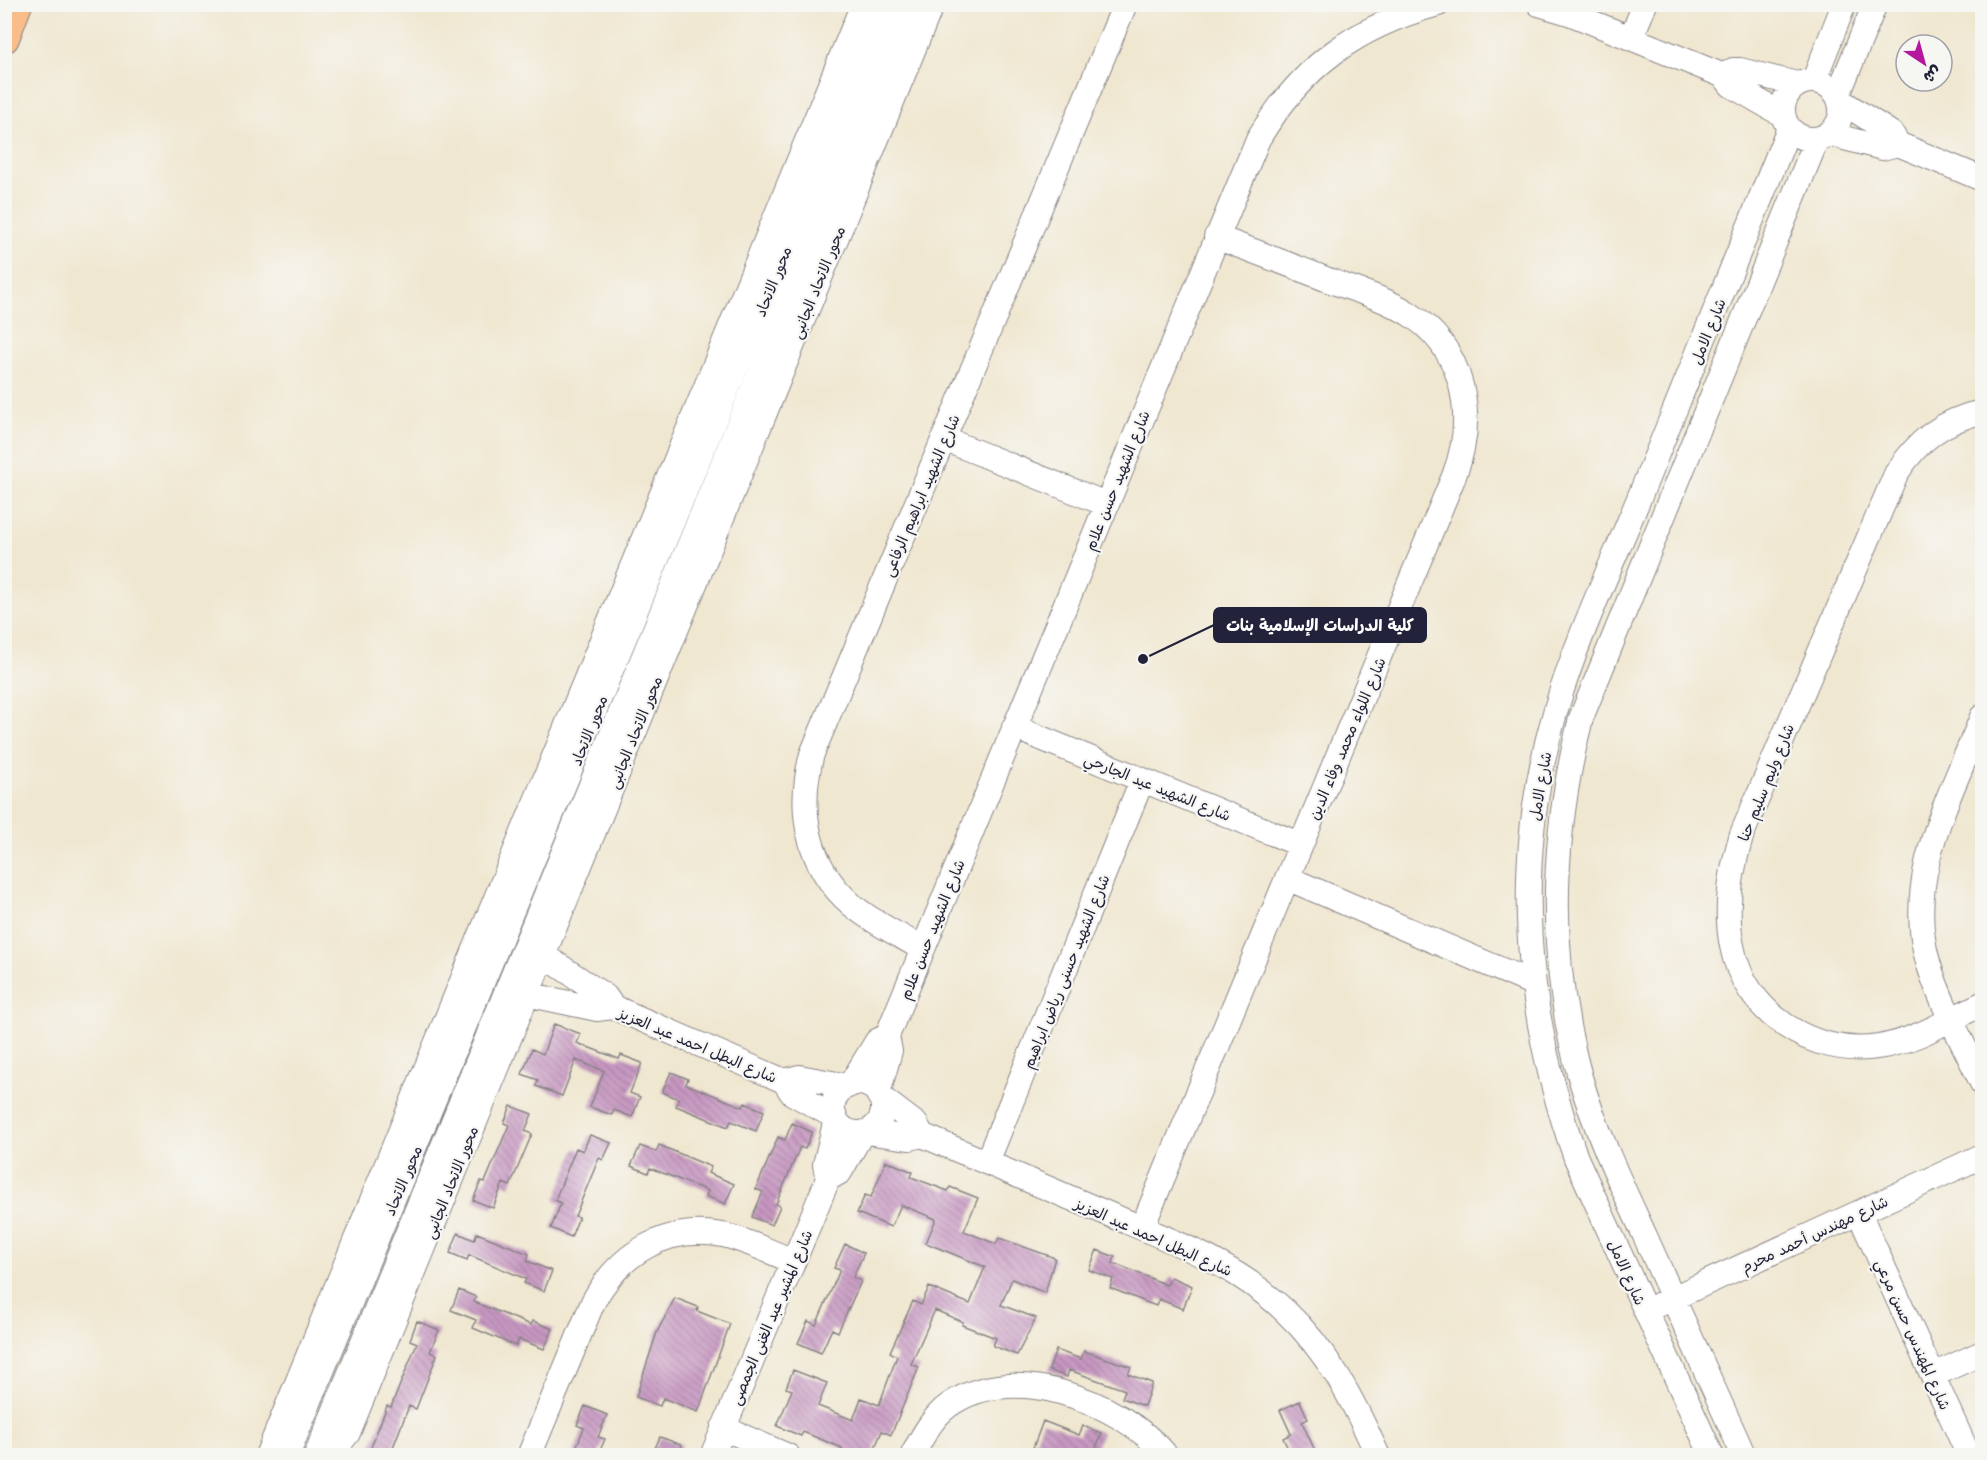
<svg xmlns="http://www.w3.org/2000/svg" width="1987" height="1460" viewBox="0 0 1987 1460" font-family="'Playpen Sans','Playpen Sans Arabic',sans-serif">
  <defs>
    <pattern id="building-back-hatch" width="6" height="6" patternUnits="userSpaceOnUse" patternTransform="scale(1.5)"><rect width="6" height="6" fill="#c898c2"/><path d="M-1 5l2 2M0 0l6 6M5-1l2 2" fill="none" stroke="#a27c9f"/></pattern>
  </defs>
  <rect width="100%" height="100%" fill="#f6f6f2"/>
  <filter id="ink" filterUnits="userSpaceOnUse"><feTurbulence type="fractalNoise" baseFrequency=".0167" numOctaves="2"/><feDisplacementMap in="SourceGraphic" scale="12" xChannelSelector="R" yChannelSelector="G"/><feConvolveMatrix kernelMatrix="1 2 1 2 8 2 1 2 1" color-interpolation-filters="sRGB"/></filter>
  <filter id="wash" filterUnits="userSpaceOnUse"><feTurbulence type="fractalNoise" baseFrequency=".008" numOctaves="4" result="noise"/><feDisplacementMap in="SourceGraphic" scale="24" xChannelSelector="R" yChannelSelector="G"/><feGaussianBlur stdDeviation="1.35" result="paint"/><feColorMatrix in="noise" values="0 0 0 0 0 0 0 0 0 0 0 0 0 0 0 0 0 1.4 0 .05"/><feComposite in="paint" operator="in"/></filter>
  <g filter="url(#wash)">
    <rect width="100%" height="100%" fill="#f0e7d0"/>
    <g id="blocks">
      <!-- building -->
      <path fill="url(#building-back-hatch)" d="M554,1024L581,1034L577,1043L619,1059L621,1055L642,1063L630,1093L640,1097L632,1117L614,1110L612,1115L590,1107L604,1071L576,1060L562,1096L536,1086L538,1080L522,1074L532,1049L543,1054Z
        M671,1072L688,1079L686,1084L743,1107L745,1103L764,1111L756,1131L731,1121L728,1127L676,1106L679,1099L662,1092Z
        M511,1106L532,1114L525,1131L532,1134L510,1186L503,1183L493,1208L473,1200L481,1181L485,1182L509,1125L504,1123Z
        M792,1123L812,1132L805,1149L800,1147L776,1204L780,1206L772,1225L752,1217L763,1192L756,1189L778,1137L785,1140Z
        M590,1135L611,1143L603,1160L599,1158L575,1216L579,1217L571,1237L551,1228L561,1203L555,1200L576,1148L583,1151Z
        M659,1145L711,1167L708,1173L734,1184L725,1204L706,1196L708,1191L650,1168L648,1173L631,1166L640,1146L656,1152Z
        M886,1161L913,1172L911,1177L948,1191L950,1187L978,1198L964,1231L996,1244L999,1238L1055,1258L1045,1293L1012,1279L1001,1305L1036,1318L1017,1355L993,1346L996,1338L962,1325L963,1322L935,1310L911,1364L919,1367L891,1435L882,1431L872,1455H839L842,1448L803,1432L801,1436L777,1426L792,1390L786,1388L793,1370L827,1383L818,1406L853,1420L861,1398L879,1405L897,1356L890,1352L913,1301L921,1305L929,1287L970,1304L985,1267L926,1243L936,1219L901,1205L891,1227L857,1213L865,1195L871,1197Z
        M458,1233L474,1240L477,1233L529,1254L527,1261L552,1271L544,1291L524,1283L526,1279L469,1255L467,1260L450,1253Z
        M845,1244L864,1253L853,1277L861,1281L838,1332L832,1329L821,1353L798,1343L808,1321L816,1325L840,1270L834,1268Z
        M1097,1250L1115,1257L1113,1263L1167,1285L1171,1277L1192,1286L1183,1309L1159,1299L1156,1306L1110,1288L1113,1279L1089,1270Z
        M459,1290L476,1297L474,1302L531,1325L533,1321L553,1329L544,1349L519,1339L516,1346L473,1328L476,1320L451,1310Z
        M675,1298L698,1307L697,1311L730,1324L698,1412L663,1398L660,1406L636,1397L657,1332Z
        M417,1321L439,1330L430,1352L437,1355L416,1409L409,1406L390,1455H368L387,1406L391,1407L417,1343L410,1340Z
        M1056,1350L1081,1359L1084,1351L1131,1367L1128,1374L1152,1383L1144,1406L1122,1398L1125,1390L1069,1370L1067,1377L1049,1370Z
        M1300,1401L1308,1419L1302,1422L1317,1455H1291L1283,1438L1291,1434L1280,1410Z
        M585,1406L607,1415L598,1437L605,1439L598,1455H573L584,1428L577,1425Z
        M1043,1421L1079,1435L1083,1426L1102,1433L1093,1455H1035L1037,1450L1033,1448Z
        M660,1437L682,1445L678,1455H652Z"/>
    </g>
  </g>
  <g filter="url(#ink)">
    <use href="#blocks" fill-opacity="0" stroke="#898486" stroke-width="1.5"/>
    <g fill="none" stroke-linecap="round" stroke-linejoin="round">
      <!-- minor casing -->
      <g stroke="#898486" stroke-width="26">
        <path id="minor" d="M1539,4L1569,13L1724,76L1731,85L1783,115
          M1631,38L1645,4
          M1724,76L1733,70H1740L1797,84
          M1814,80L1844,4
          M1783 110a29 29 0 1 1 58 0a29 29 0 1 1-58 0Z
          M1838,95L1875,4
          M1841,101L1892,134L1898,144L1982,179
          M1829,134L1882,148L1898,144
          M1982,412C1943,420 1917,441 1896,474L1742,834C1731,870 1724,908 1732,946C1744,1012 1812,1057 1878,1047C1914,1042 1950,1019 1982,1004
          M944,439L1106,504
          M1982,717C1952,794 1903,876 1928,962C1940,1003 1964,1044 1982,1083
          M1014,727L1301,845
          M1287,878L1532,983
          M531,947L605,996L613,1007
          M923,949C900,935 873,923 852,905C807,866 797,810 812,754L1125,4
          M512,991L597,1009L613,1007L784,1081L792,1093L835,1117
          M784,1081L799,1077L848,1086
          M833 1108a25 25 0 1 1 50 0a25 25 0 1 1-50 0Z
          M850,1085L877,1041L887,1036
          M878,1094L890,1051L887,1036L1258,139C1302,66 1355,27 1438,4
          M879,1096L916,1124L922,1135C983,1161 1045,1187 1106,1213C1169,1240 1235,1263 1285,1311C1328,1351 1354,1402 1378,1456
          M867,1132L910,1138L922,1135
          M987,1162L1142,780
          M828,1179L840,1172L862,1133
          M1859,1213L1969,1456
          M1142,1228L1454,476C1477,417 1465,348 1408,313C1384,298 1355,290 1328,280C1291,265 1253,251 1216,237
          M1660,1304L1982,1156
          M1933,1375L1982,1353
          M723,1428L788,1456
          M267,1456L863,4
          M287,1456L886,4
          M316,1456L911,4
          M330,1456L348,1433L932,4
          M529,1456L593,1302C619,1254 666,1224 723,1235C746,1240 770,1252 793,1261
          M712,1456L828,1179L825,1165L836,1119
          M912,1456C921,1439 929,1423 943,1410C1006,1357 1119,1400 1167,1456
          M1712,1456L1576,1158C1523,1012 1512,858 1556,709C1579,631 1616,556 1646,481C1694,363 1741,245 1789,128
          M1744,1456C1711,1382 1678,1309 1645,1236C1621,1184 1596,1132 1580,1077C1547,958 1551,837 1581,718L1817,139"/>
      </g>
      <!-- major casing -->
      <g stroke="#898486" stroke-width="32">
        <path id="major" d="M4,38L17,4"/>
      </g>
      <!-- minor -->
      <use href="#minor" stroke="#fff" stroke-width="24"/>
      <!-- major -->
      <use href="#major" stroke="#f8bd89" stroke-width="30"/>
    </g>
  </g>
  <g text-anchor="middle" dominant-baseline="central" stroke-width="4.5" stroke-linejoin="round" paint-order="stroke">
    <!-- street labels -->
    <g font-size="15" fill="#22223b" stroke="#f6f6f2">
      <text transform="translate(772 281) rotate(-68)">محور الاتحاد</text>
      <text transform="translate(817 282) rotate(-68)">محور الاتحاد الجانبى</text>
      <text transform="translate(1707 331) rotate(-68)">شارع الامل</text>
      <text transform="translate(1116 480) rotate(-68)">شارع الشهيد حسن علام</text>
      <text transform="translate(920 495) rotate(-67)">شارع الشهيد ابراهيم الرفاعى</text>
      <text transform="translate(588 730) rotate(-68)">محور الاتحاد</text>
      <text transform="translate(634 732) rotate(-68)">محور الاتحاد الجانبى</text>
      <text transform="translate(1346 738) rotate(-67)">شارع اللواء محمد وفاء الدين</text>
      <text transform="translate(1765 782) rotate(-68)">شارع وليم سليم حنا</text>
      <text transform="translate(1158 786) rotate(22)">شارع الشهيد عيد الجارحي</text>
      <text transform="translate(1539 786) rotate(-80)">شارع الامل</text>
      <text transform="translate(931 929) rotate(-68)">شارع الشهيد حسن علام</text>
      <text transform="translate(1065 971) rotate(-68)">شارع الشهيد حسنى رياض ابراهيم</text>
      <text transform="translate(698 1044) rotate(23)">شارع البطل احمد عبد العزيز</text>
      <text transform="translate(402 1180) rotate(-67)">محور الاتحاد</text>
      <text transform="translate(450 1182) rotate(-68)">محور الاتحاد الجانبى</text>
      <text transform="translate(1814 1233) rotate(-25)">شارع مهندس أحمد محرم</text>
      <text transform="translate(1154 1236) rotate(24)">شارع البطل احمد عبد العزيز</text>
      <text transform="translate(1628 1272) rotate(66)">شارع الامل</text>
      <text transform="translate(770 1317) rotate(-67)">شارع المشير عبد الغنى الجمصى</text>
      <text transform="translate(1914 1334) rotate(66)">شارع المهندس حسن مرعي</text>
    </g>
  </g>
  <!-- callouts -->
  <path fill="none" stroke="#22223b" stroke-width="2" d="M1143 659L1214 625"/>
  <circle fill="#22223b" stroke="#f6f6f2" stroke-width="2" cx="1143" cy="659" r="6"/>
  <rect fill="#22223b" stroke="#22223b" stroke-width="2" x="1214" y="608" width="212" height="34" rx="6"/>
  <g font-size="16" text-anchor="middle" font-weight="bold" fill="#fff">
    <text x="1320" y="631">كلية الدراسات الإسلامية بنات</text>
  </g>
  <!-- margin -->
  <rect width="1987" height="1460" fill="none" stroke="#f6f6f2" stroke-width="24"/>
  <!-- north arrow -->
  <g transform="translate(1924 63) rotate(144)"><circle r="28" fill="#f6f6f2" stroke="#a1a1a9" stroke-width="1.5"/>
  <path d="M0-4.5L10 22L0 15L-10 22Z" fill="#b5179e"/>
  <text y="-9" font-size="16" font-weight="bold" text-anchor="middle" fill="#22223b">ش</text>
  </g>
</svg>
